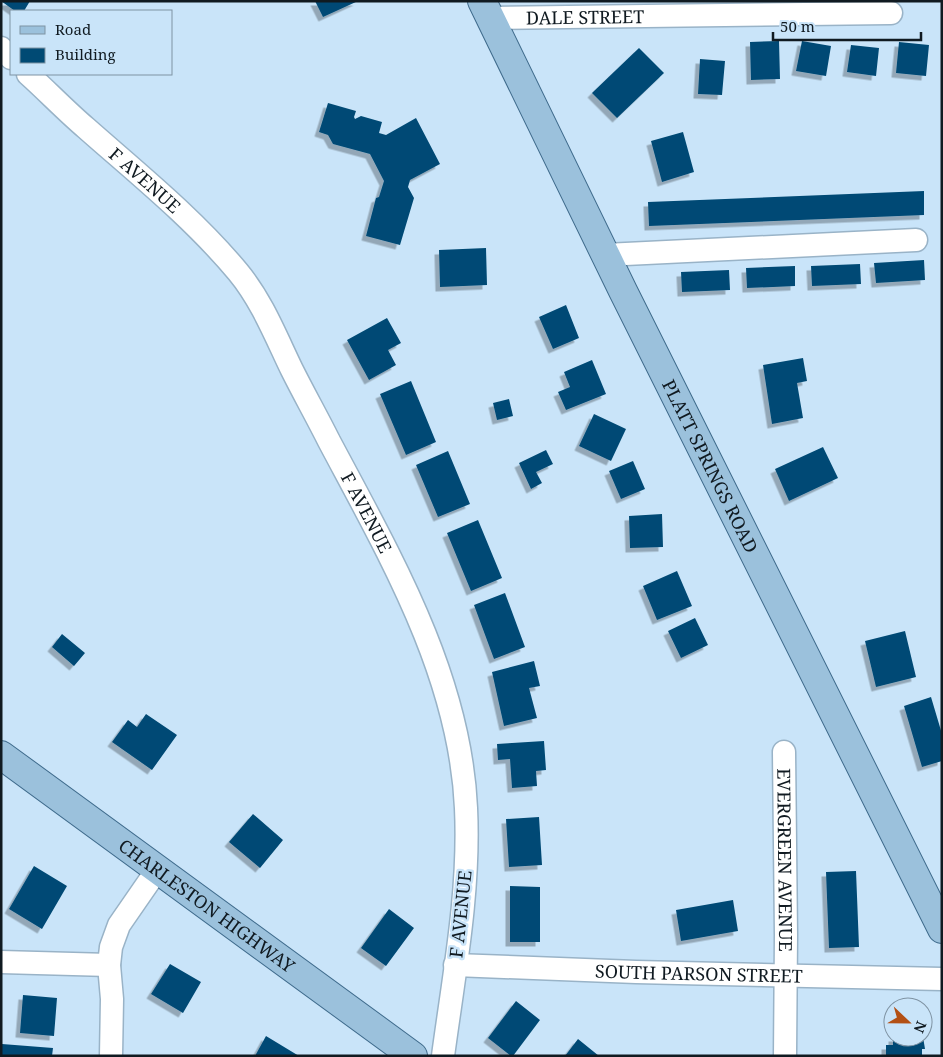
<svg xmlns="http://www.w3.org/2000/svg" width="943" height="1057" viewBox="0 0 943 1057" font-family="'Noto Serif',serif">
  <defs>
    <filter id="shadow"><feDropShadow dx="-4.5" dy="4.5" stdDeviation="0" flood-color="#0004"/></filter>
  </defs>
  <rect width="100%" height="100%" fill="#c9e4f9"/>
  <!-- building -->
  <path fill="#004a74" filter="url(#shadow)" d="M1,1H30L24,11H15Z
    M315,1H358L323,17Z
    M779,41L780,79L751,80L750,42Z
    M802,41L831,46L826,76L796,71Z
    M899,42L929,45L926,76L896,73Z
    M851,45L879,48L876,76L847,72Z
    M639,48L664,73L617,118L592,93Z
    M700,59L725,61L722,95L698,94Z
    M328,103L356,111L354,117L355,119L361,116L382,122L379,133L386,135L416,118L440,164L410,180L408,187L414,198L400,245L366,236L376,198L379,197L384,181L370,154L333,144L328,135L319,132Z
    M683,132L694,172L662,182L651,141Z
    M924,191V215L649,226L648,202Z
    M486,248L487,285L440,287L439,250Z
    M924,260L925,280L876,283L874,263Z
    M860,264L861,284L812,286L811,266Z
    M795,266V286L747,288L746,268Z
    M729,270L730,290L682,292L681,272Z
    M566,305L579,338L553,349L539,317Z
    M387,318L401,343L388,350L396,365L369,380L347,340Z
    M803,358L807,381L797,383L803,418L772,424L763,365Z
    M592,360L606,394L566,410L558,392L570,387L564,372Z
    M411,381L436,442L406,455L380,394Z
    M509,399L513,416L497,420L493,403Z
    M594,414L626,429L611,461L579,446Z
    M823,447L838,478L789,501L775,469Z
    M546,450L553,464L536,472L542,483L531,489L519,463Z
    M448,451L470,504L438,517L416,465Z
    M633,461L645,489L621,499L609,471Z
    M662,514L663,547L630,548L629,516Z
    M478,520L502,578L471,591L447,533Z
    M677,571L692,606L657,620L643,586Z
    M505,593L525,647L494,659L474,605Z
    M695,618L708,645L681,658L668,631Z
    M905,631L916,677L876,687L865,641Z
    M62,634L85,653L74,666L52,647Z
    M534,661L540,686L529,688L537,718L504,726L492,672Z
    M931,697L942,734V761L922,767L904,706Z
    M146,714L177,735L152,770L112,742L128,720L137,727Z
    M544,741L546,770L536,771L537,786L512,788L510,759L498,760L497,744Z
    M253,814L283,840L260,868L229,842Z
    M539,817L542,865L509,867L506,819Z
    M34,866L67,886L42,929L9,909Z
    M856,871L859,947L829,948L826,872Z
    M510,886L540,887V942H510Z
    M733,900L738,931L681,941L676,910Z
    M389,909L414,928L386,966L361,948Z
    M170,964L201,982L183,1013L151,994Z
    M23,995L57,998L54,1036L20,1033Z
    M516,1001L540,1020L513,1056H511L488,1038Z
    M266,1036L299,1056H255Z
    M893,1037H923L925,1049H922V1056H886V1045H893Z
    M578,1039L599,1056H565Z
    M2,1044L53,1048L52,1056H1Z"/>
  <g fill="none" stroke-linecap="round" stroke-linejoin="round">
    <!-- minor casing -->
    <g stroke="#99b3c7" stroke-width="25">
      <g id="minor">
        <path id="s1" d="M490,18L891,13"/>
        <path d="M1,48L11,58"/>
        <path id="s2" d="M28,74C48,92 66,111 86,128C138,174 193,218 238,272C262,301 276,337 292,370C304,394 317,417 329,441C390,556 460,675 466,808C470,891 454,974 443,1056"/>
        <path d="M605,255L916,240"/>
        <path id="s3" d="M784,752L786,935L785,1056"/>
        <path d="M1,962L109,965"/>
        <path id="s4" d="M455,965L636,972L942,979"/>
        <path d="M111,1056L112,999L109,965L111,947L119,925L157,870"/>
      </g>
    </g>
    <!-- major casing -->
    <g stroke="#3f6b8c" stroke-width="30">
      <g id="major">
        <path id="s5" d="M482,1L623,291L942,929"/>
        <path id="s6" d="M1,755L413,1056"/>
      </g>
    </g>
    <!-- minor -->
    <use href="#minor" stroke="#fff" stroke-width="22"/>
    <!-- major -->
    <use href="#major" stroke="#9bc1dc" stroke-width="28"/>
  </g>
  <g text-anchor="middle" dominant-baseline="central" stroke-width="5" stroke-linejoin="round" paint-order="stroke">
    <!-- street labels -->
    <g font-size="18" fill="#101a21" stroke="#c9e4f9">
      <text stroke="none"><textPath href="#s1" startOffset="95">DALE STREET</textPath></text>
      <text stroke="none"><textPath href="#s2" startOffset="158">F AVENUE</textPath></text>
      <text stroke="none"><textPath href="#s5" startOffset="518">PLATT SPRINGS ROAD</textPath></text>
      <text stroke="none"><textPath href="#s2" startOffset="562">F AVENUE</textPath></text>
      <text stroke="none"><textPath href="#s3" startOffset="108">EVERGREEN AVENUE</textPath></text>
      <text stroke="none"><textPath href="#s6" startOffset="255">CHARLESTON HIGHWAY</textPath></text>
      <text transform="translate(460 914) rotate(-84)">F AVENUE</text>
      <text stroke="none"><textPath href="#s4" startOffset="244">SOUTH PARSON STREET</textPath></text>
    </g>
  </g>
  <!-- border -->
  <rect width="943" height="1057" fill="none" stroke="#101a21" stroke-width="5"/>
  <!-- legend -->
  <rect x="10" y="10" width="162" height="65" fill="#c9e4f9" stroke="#7f93a3"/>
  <rect x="20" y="26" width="25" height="8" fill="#9bc1dc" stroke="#7f93a3"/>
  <text x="55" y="35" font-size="15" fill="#101a21">Road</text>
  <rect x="20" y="48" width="25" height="15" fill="#004a74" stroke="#7f93a3"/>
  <text x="55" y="60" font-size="15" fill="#101a21">Building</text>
  <!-- north arrow -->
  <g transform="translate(908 1022) rotate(112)"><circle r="24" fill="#c9e4f9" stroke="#7f93a3"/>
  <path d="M0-4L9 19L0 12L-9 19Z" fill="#b35015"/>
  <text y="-8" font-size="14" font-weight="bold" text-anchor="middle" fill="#101a21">N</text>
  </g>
  <!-- scale -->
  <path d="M773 32v8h148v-8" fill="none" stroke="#101a21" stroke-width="2.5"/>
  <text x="780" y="32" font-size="15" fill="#101a21" stroke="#c9e4f9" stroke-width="4" paint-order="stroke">50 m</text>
</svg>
